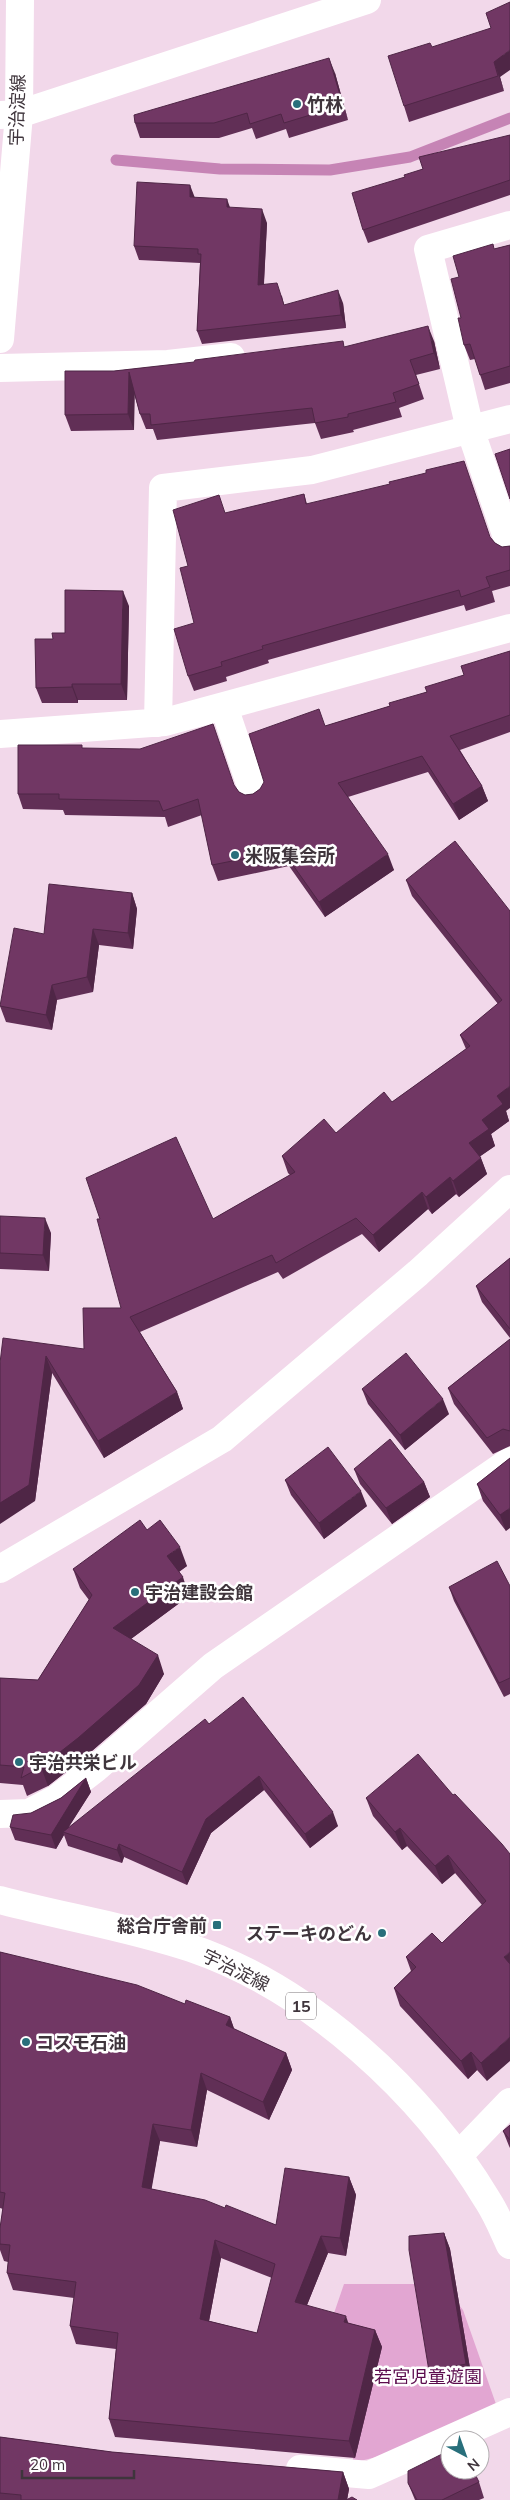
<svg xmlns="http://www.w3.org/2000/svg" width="510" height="2500" viewBox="0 0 510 2500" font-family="Mulish,'Noto Sans JP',sans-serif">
  <rect width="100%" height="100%" fill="#f2d8ea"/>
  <!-- green -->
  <path fill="#e2a6d2" d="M344,2284H442L463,2310L497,2407L405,2450L352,2463L379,2345L331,2322Z"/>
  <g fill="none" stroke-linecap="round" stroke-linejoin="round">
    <!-- stream -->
    <path stroke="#c684b5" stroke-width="11" d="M116,160L220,169L330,170L410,157L510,118"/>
    <!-- street -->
    <path stroke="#fff" stroke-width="28" d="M0,115L19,114
      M510,225L428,249L470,429L510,546
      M0,368L168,364L231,357
      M224,707L254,795
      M158,723L163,488L312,470L510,419
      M0,734L165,722L510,628
      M0,1569L222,1439L418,1273L510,1189
      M0,1814L29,1813L56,1799L95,1769L213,1666L510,1461
      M458,2156L510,2102
      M300,2469L369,2475L510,2412"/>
    <!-- secondary -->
    <path stroke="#fff" stroke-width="28" d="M19,114L367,0"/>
    <!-- primary -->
    <path stroke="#fff" stroke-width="28" d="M0,339L19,114L20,0
      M0,1900C64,1917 128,1927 191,1948C311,1989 423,2093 488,2201C497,2215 503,2230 510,2245"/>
  </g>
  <!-- wall -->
  <path fill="#612f56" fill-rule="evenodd" d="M510,2L500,77L504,91L409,122L404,106L491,28Z
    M335,73L348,120L289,138L286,129L256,139L252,128L219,138H140L135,123Z
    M510,135V195L368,243L363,230L405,177L423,169Z
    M195,198L230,208L267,223L264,284L282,296L284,305L343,303L346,328L202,344L197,331L200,263L139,260L134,246Z
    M510,245V383L485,390L475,359L470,360L464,345L461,318L459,277L494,249Z
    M434,341L440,369L416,375L424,399L399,408L402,417L353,430L354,432L321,439L315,423L157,440L153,429H146L140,414L134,393V430L71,431L65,415L114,371L345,347Z
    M304,494L307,504L491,538L495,543L502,547L510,546V586L492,591L495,602L466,611L464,605L268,660L269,663L226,677L227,681L194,691L188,676L194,623L188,566Z
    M129,606L127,700H78V703H42L36,688L53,639L65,633Z
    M510,651V732L460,750L482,786L488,801L459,820L428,772L348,797L394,870L325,917L289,866L218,881L212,865L202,815L168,827L165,817L65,815L63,810L23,809L18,794L83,748L234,786L239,792L245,795L253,794L260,789L325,726L390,706L427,692L464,675Z
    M406,880L510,911L506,1111L509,1121L491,1134L495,1146L480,1156L487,1174L459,1197L456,1194L432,1214L428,1209L379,1252L362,1234L283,1279L278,1272L140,1332L177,1392L183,1409L104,1458L52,1373L35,1501L0,1363L84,1349L121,1308L213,1219L290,1175L288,1173L282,1156L336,1133L392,1102L466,1049L460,1035L498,1004L412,896Z
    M132,893L137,909L133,949L99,945L93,992L57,1000L52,1030L6,1022L0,1006L44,934Z
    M0,1216L51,1233L49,1271L0,1269Z
    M510,1258V1338L482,1302L476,1286Z
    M510,1339V1446L493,1454L454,1404L448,1388Z
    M362,1389L449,1414L405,1450L368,1404Z
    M510,1458L506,1531L483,1501L477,1484Z
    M354,1469L424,1482L430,1497L392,1524L360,1484Z
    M285,1480L367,1506L324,1539L291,1495Z
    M147,1530L187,1566L179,1572L189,1596L131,1639L164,1674L146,1704L85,1757L48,1786L27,1796L23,1785L0,1783V1678L38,1680L89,1600L80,1588L73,1569Z
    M510,1586V1694L504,1697L454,1601L449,1587Z
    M209,1724L338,1826L310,1848L264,1790L211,1833L187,1885L124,1857L122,1863L68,1846L64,1835L56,1849L15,1840L10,1827L31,1813L61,1798L86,1778L91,1792L68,1828Z
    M453,1795L502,1844L487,2081L477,2070L468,2079L400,2006L394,1988L411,1971L406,1957L442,1943L482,1905L455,1873L442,1884L407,1846L402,1850L373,1816L366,1798Z
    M0,1952L230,2017L234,2029L286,2053L292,2070L269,2120L207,2090L197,2147L160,2141L151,2189L225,2208L276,2225L349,2177L356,2195L346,2256L328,2253L307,2305L348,2323L375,2330L382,2347L355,2458L115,2437L109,2419L116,2349L76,2344L70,2326L74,2298L13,2290L7,2273L8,2262L4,2261L0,2250V2228L3,2209L0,2208ZM221,2258L272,2278L257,2333L209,2321Z
    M510,2125V2148L509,2146L503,2131Z
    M444,2233L450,2249L472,2380L435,2386L429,2371Z
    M0,2437L112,2452L343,2472L349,2489L347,2500H357H0Z
    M479,2482L484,2498L479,2500H415L408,2483Z"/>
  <!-- shaded-wall -->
  <path fill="#4f2646" d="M510,50V70L500,77L504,91L494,62Z
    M329,58L335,73L348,120L343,105Z
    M190,185L195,198L190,197Z
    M227,199L232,213L227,207Z
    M262,209L267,223L263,299L258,285Z
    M338,290L343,303L346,328L341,315Z
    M428,326L434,341L440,369L434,353Z
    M129,372L135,387L134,430L128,414Z
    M123,591L129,606L127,700L121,684Z
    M72,684L78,700V703L72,687Z
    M482,786L488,801L459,820L453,804Z
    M388,854L394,870L325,917L319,902Z
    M132,893L137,909L133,949L128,933Z
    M93,929L99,945L93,992L87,977Z
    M52,985L57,1000L52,1030L46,1015Z
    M510,1086V1108L506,1111L509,1121L491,1134L495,1146L475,1160L469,1143L482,1120L497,1096Z
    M481,1158L487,1174L459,1197L453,1181Z
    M450,1177L456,1194L432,1214L426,1197Z
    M422,1192L428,1209L379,1252L373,1235Z
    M45,1218L51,1233L49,1271L43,1255Z
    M46,1356L52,1373L35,1501L0,1524V1503Z
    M177,1392L183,1409L104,1458L98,1441Z
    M443,1399L449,1414L405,1450L400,1435Z
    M424,1482L430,1497L392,1524L386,1508Z
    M361,1491L367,1506L324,1539L319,1523Z
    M510,1508V1528L506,1531L500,1515Z
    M180,1547L187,1566L174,1575L167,1556Z
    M183,1577L189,1596L120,1647L113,1628Z
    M158,1655L164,1674L146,1704L85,1757L48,1786L41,1767Z
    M259,1776L264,1790L211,1833L187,1885L182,1872L206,1819Z
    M86,1778L91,1792L65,1833L63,1832L64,1835L56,1849L51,1835Z
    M333,1812L338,1826L310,1848L305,1834Z
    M400,1828L407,1846L402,1850L395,1832Z
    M119,1844L124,1857L122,1863L117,1850Z
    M448,1855L455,1873L442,1884L435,1866Z
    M510,1952V1974L504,1957Z
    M230,2017L236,2034L226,2025Z
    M510,2037V2061L487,2081L481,2063Z
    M471,2052L477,2070L468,2079L461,2061Z
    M286,2053L292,2070L269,2120L263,2102Z
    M201,2073L207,2090L197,2147L191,2130Z
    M153,2124L160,2141L149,2204L142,2187Z
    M349,2177L356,2195L346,2256L340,2238Z
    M444,2233L450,2249L472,2380L466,2364Z
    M321,2236L328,2253L301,2320L295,2302Z
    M215,2240L221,2258L206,2337L200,2319Z
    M346,2316L352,2334L344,2322Z
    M375,2330L382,2347L355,2458L349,2441Z
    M343,2472L349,2489L347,2500H338Z"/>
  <!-- building -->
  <path fill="#713764" stroke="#4f2646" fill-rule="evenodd" d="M510,2V50L494,62L498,76L404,106L388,56L430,43L432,47L491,28L486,13Z
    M329,58L343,105L284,123L281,114L250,124L247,113L214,123H135L134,115Z
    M510,135V180L363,230L352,193L405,177L404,175L423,169L419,157Z
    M137,182L190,185V197L227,199V207L262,209L258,285L277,283L284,305L338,290L341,315L197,331L201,254H198V249L134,246Z
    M493,244L494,249L510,245V366L480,375L470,344L464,345L458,318H461L451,279L459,277L453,256Z
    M428,326L434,353L410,360L419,384L393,393L396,402L348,414V417L315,423L312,408L151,425L150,414H140L129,372L128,414L65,415V371H114L194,362L195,360L343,341L344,347Z
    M510,449V499L495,454Z
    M464,461L490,537L495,543L502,547L510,546V570L486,577L490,587L461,597L459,590L262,646L263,649L221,662L222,666L188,676L174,629L194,623L180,568L188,566L173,510L219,495L225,513L304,494L306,504L390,484L389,482L426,473V470Z
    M65,590L123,591L121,684H72V687L36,688L35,639H53L52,633H65Z
    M510,651V715L450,736L482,786L453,804L422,756L338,783L388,854L319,902L283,851L212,865L198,799L163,811L159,801L59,799V794H18V745H82V748L140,749L213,724L234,785L239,792L245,795L253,794L260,789L264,782L249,734L319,709L325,726L390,706L389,703L427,692L425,687L464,675L461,666Z
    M455,841L510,911V1086L497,1096L503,1104L482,1120L489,1129L469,1143L481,1158L453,1181L450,1177L426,1197L422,1192L373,1235L356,1218L276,1263L272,1255L130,1317L177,1392L98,1441L46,1356L29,1485L0,1503V1363L3,1338L84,1349L83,1308H121L97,1219H100L86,1178L176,1137L213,1219L295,1172L282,1156L324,1119L336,1133L384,1092L392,1102L470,1046L460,1035L502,1000L406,880Z
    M49,884L132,893L128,933L93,929L87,977L52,985L46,1015L0,1006L14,928L44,934Z
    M0,1216L45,1218L43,1255L0,1253Z
    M510,1258V1329L476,1286Z
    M510,1339V1431L503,1429L487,1438L448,1388Z
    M406,1353L443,1399L400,1435L362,1389Z
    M390,1439L424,1482L386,1508L354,1469Z
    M328,1447L361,1491L319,1523L285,1480Z
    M510,1458V1508L500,1515L477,1484Z
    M140,1520L147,1530L160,1520L180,1547L167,1556L183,1577L113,1628L158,1655L139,1685L78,1738L41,1767L21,1778L24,1767L0,1765V1678L38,1680L92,1595L73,1569Z
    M497,1561L510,1586V1678L499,1683L449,1587Z
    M243,1697L333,1812L305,1834L259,1776L206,1819L182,1872L119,1844L117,1850L63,1832L205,1719L209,1724Z
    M418,1754L453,1795L455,1794L502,1844L510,1854V1952L504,1957L510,1964V2037L481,2063L471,2052L461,2061L394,1988L416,1967L406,1957L432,1933L442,1943L486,1901L448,1855L435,1866L400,1828L395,1832L366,1798Z
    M86,1778L51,1835L10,1827L13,1815L31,1813L61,1798Z
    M0,1952L137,1985L185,2004L186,2000L230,2017L226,2025L286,2053L263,2102L201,2073L191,2130L153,2124L142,2187L205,2200L225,2208L226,2205L276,2225L285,2168L349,2177L340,2238L321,2236L295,2302L346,2316L344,2322L375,2330L349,2441L109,2419L118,2333L70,2326L76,2282L7,2273L10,2245L0,2244V2228L5,2193L0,2192ZM215,2240L275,2264L257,2333L200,2319Z
    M510,2125V2140L503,2131Z
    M444,2233L466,2364L429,2371L409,2250V2236Z
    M0,2437L112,2452L343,2472L338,2500H21V2495L0,2493Z
    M450,2450V2470H473L479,2482L442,2500H417L408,2483V2471Z
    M352,2497L357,2500H346Z"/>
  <!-- markers -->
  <g fill="#286f7b" stroke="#fff" stroke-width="2">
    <circle cx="297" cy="104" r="5"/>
    <circle cx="235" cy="855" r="5"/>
    <circle cx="135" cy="1592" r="5"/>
    <circle cx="19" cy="1762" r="5"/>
    <rect x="212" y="1920" width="10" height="10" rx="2.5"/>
    <circle cx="382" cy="1933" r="5"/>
    <circle cx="26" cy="2042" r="5"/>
  </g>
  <g text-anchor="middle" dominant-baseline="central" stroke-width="5" stroke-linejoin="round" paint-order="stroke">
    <!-- shield labels -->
    <rect fill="#fff" stroke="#797276" stroke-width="1" x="286" y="1992.5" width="30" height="27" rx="4"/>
    <g font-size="16" font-weight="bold" fill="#3f353c">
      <text x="301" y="2006">15</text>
    </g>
    <!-- poi labels -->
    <g font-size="18" font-weight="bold" fill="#3f353c" stroke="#fff" text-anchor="start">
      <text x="307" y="104">竹林</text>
      <text x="245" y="855">米阪集会所</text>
      <text x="145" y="1592">宇治建設会館</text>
      <text x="29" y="1762">宇治共栄ビル</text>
      <text x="207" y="1925" text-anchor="end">総合庁舎前</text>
      <text x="372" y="1933" text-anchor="end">ステーキのどん</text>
      <text x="36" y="2042">コスモ石油</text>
    </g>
    <!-- street labels -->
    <g font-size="18" fill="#3f353c" stroke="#fff">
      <text transform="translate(17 110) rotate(-88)">宇治淀線</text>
      <text transform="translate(236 1970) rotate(26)">宇治淀線</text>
    </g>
    <!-- park labels -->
    <g font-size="18" fill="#5b0b4d" stroke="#fff">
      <text x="428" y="2376">若宮児童遊園</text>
    </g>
  </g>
  <!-- north arrow -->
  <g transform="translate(465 2455) rotate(139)"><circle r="24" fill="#ffffff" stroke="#b2aeb1"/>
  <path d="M0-4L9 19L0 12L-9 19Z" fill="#286f7b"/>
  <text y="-8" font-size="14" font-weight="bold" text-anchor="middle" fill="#3f353c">N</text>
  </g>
  <!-- scale -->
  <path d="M22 2470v8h112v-8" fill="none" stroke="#3f353c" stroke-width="2.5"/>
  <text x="30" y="2470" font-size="15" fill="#3f353c" stroke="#ffffff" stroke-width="4" paint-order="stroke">20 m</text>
</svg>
